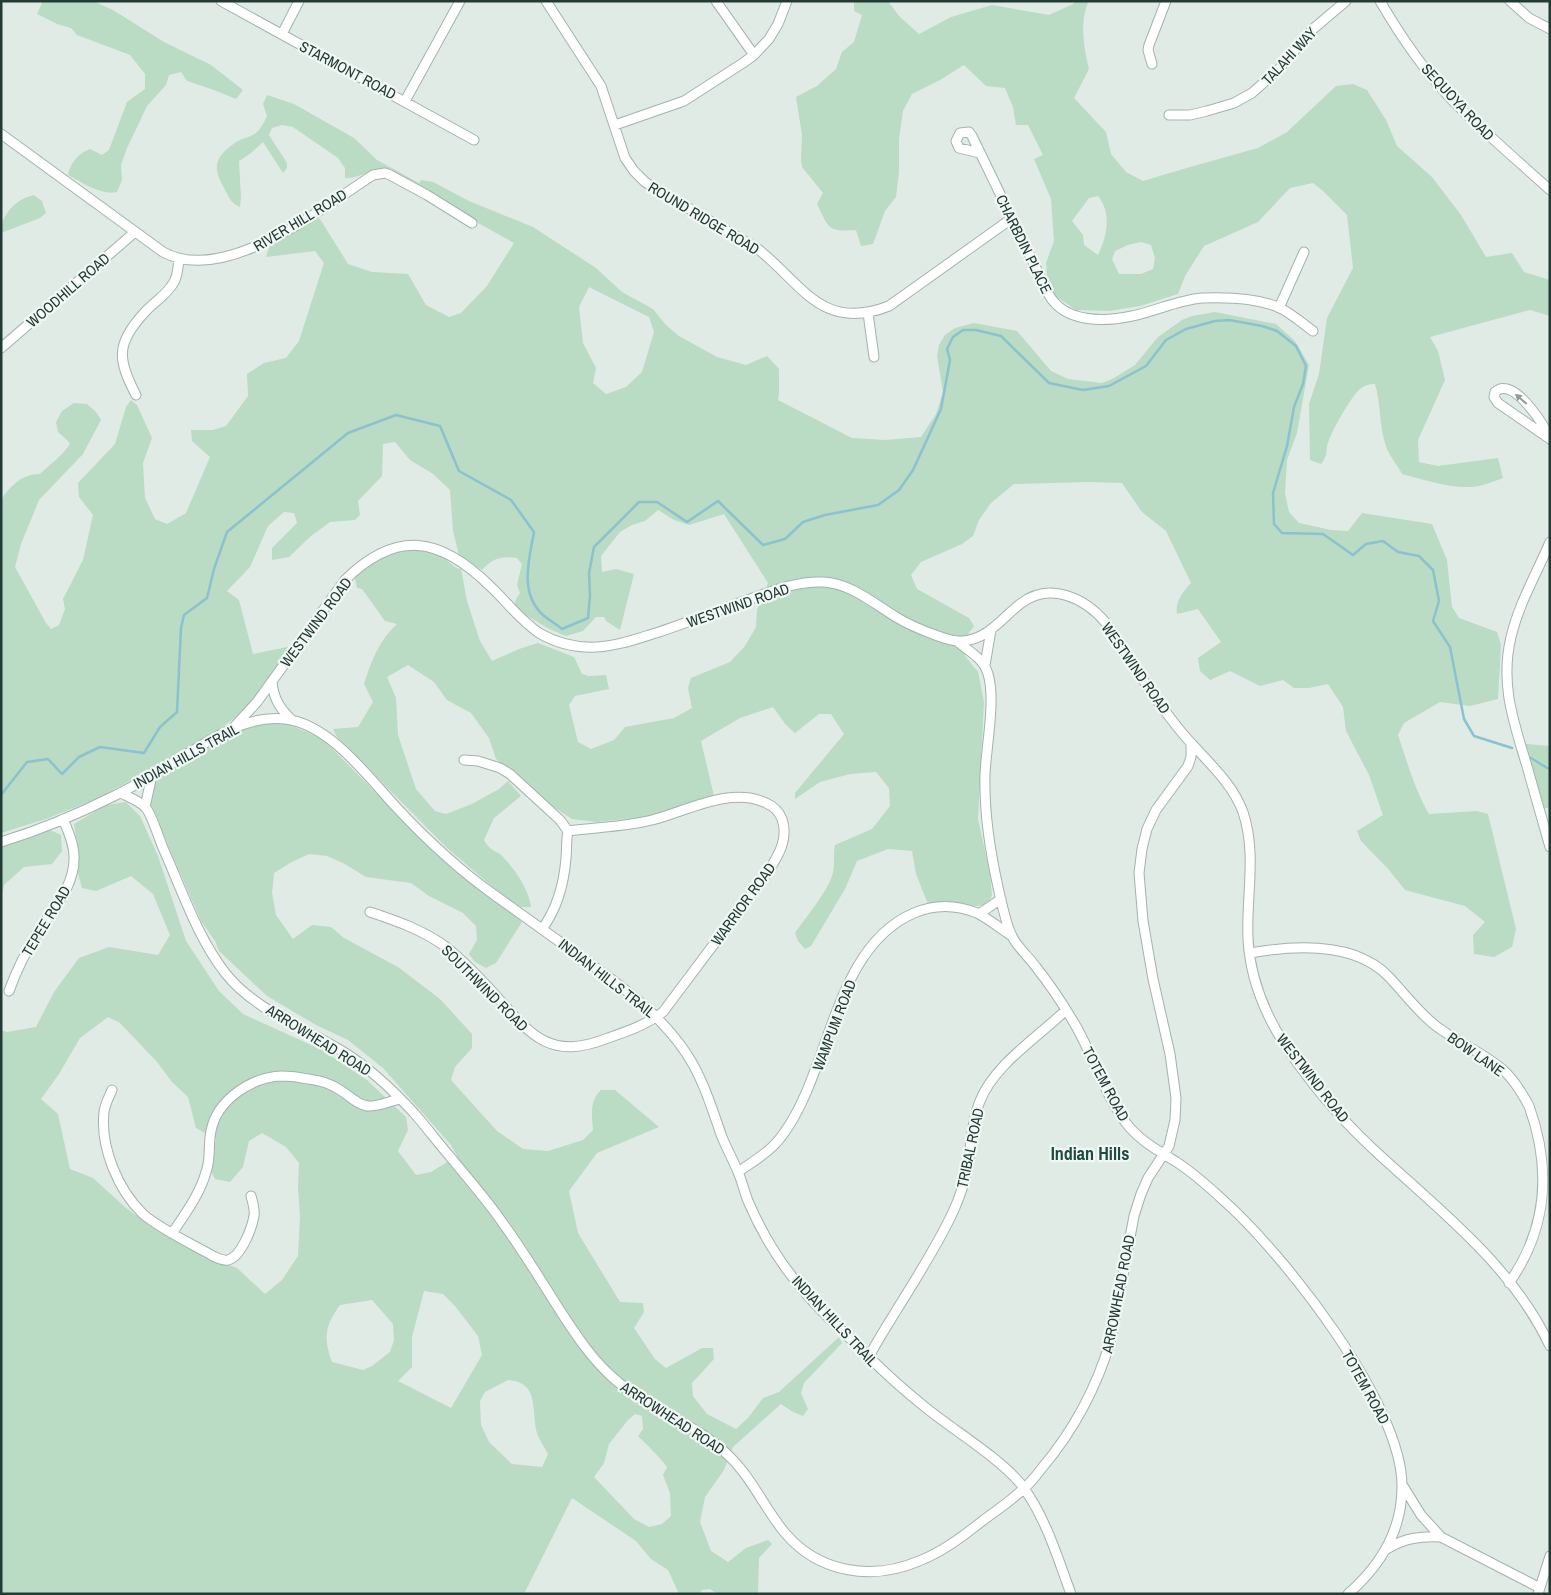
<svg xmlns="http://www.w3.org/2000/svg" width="1551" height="1595" viewBox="0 0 1551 1595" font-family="'Archivo Narrow',sans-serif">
  <rect width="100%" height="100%" fill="#e0ebe6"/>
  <!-- green -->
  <path fill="#badbc4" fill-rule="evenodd" d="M43,1H93L113,10L164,42L211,65L243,90L236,99L214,90L187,81L181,72L169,75L166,85L147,106L127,148L121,165L122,180L117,192C102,196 81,182 68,175C70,163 79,153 90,149L102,155L109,150L127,102L145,89V74L130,55L77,35L71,28L57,24L37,14Z
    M854,1H888L899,16L919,34L951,17L992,5L1049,15L1073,4L1075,1H1089C1079,20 1084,49 1089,69L1074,98L1106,132L1111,154L1126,172L1143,181L1190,167L1258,148L1287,132L1336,86L1353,84L1367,90L1386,120L1397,146L1432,177L1461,215L1486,257L1512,253L1524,272L1550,280V316L1530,310L1430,337L1438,351L1445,380L1418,440L1419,462L1438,466L1498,458L1503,478C1493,482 1480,487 1469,487C1449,488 1421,479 1402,474C1397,464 1389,456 1386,446C1379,426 1381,404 1375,384C1369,384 1365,385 1360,389C1351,397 1332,430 1328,443C1325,452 1329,454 1321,464L1310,460L1309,404L1319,374L1327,318L1353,268L1347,215L1323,191L1313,183L1290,188L1258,222L1204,246L1185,276L1178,294L1140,306L1109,311L1076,310L1054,295L1047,276L1046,263L1054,241L1051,199L1034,159L1043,155L1028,125H1016L1013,107L1005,88L986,86L964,65L940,80L912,94L903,111L899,139V172L896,197L885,211L873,244L861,246L856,230C828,232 829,229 817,204L823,193L802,167L801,160L802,135L796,97L817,86L836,69L842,52L854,42L862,15L854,11ZM1098,196C1112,213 1107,237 1098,255L1084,245L1083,235L1072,221L1089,198ZM1141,242L1151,245L1155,258L1153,269L1141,274H1119L1112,259L1115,251L1128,245Z
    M267,95L294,104L354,138L377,160L419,183L421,180L433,182L469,201L533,227L596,268L622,292L653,309L666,325L679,336L717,357L746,365L767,356L779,369V394L778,400L852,438L886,440L921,437L936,414L943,392L937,356L939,345L945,335L955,328L974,323L1017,331L1051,371L1068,379L1102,383L1114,378L1135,365L1158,337L1182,320L1192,316L1215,312L1276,324L1295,341L1309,365L1297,433L1287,460L1285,493L1289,512L1299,523L1331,530L1348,531L1362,513L1432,524L1447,560L1452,607L1459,618L1497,632L1501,645L1498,699L1470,706L1440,702L1404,723L1398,735C1407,762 1415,790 1429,814L1477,811L1488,814L1516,929L1512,947L1494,957L1474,954L1473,935L1485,922L1465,906L1405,890L1389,870L1361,841L1357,831L1383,815L1369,775L1346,731L1343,707L1328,684L1309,688H1294L1283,680L1260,686L1230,671L1210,680L1200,671L1198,658L1221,642L1198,609L1177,614C1175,601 1183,592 1191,583L1166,531L1142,512L1122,483L1088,482L1014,484L991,503L979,520L973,536L962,544L921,562L911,575L917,589L969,618L974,626L968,634L965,656L978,672L984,702L978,819L990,874L992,896L986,905L975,906L961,903L928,904L916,874L912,851L888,849L857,861L845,889L811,946L805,949L798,941L795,933C805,918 830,889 833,872C835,863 833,854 835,845L872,829L890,806L889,788L876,772L850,774L820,782L795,799V793L844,734L831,714H819L795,733L786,725L773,707L740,718L701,741L714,796L645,817L597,822L572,819L543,800L496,759L489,738L471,713L447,700L434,682L408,665L387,677L396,698L398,735L416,789L435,811L446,814L472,804L499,789L508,781L521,796L494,818L484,840C492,854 497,849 504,858C516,871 529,890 531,907H516L447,848L337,737L333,729L358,727L373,702L364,684C371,662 379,640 397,624L385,621L362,589L357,588L355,579L357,573C379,559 403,543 430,552C436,553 444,557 448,561C453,565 454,568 461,569L467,601L480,641L492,661L519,649L538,643L574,657L582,674L589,676L606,675L609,689L575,696L569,705L578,742L591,749L614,740L625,727L674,718L692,708L688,688L691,678L730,662L745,646L756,627L757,610L768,583L724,514L689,525L674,520L658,510L645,521L632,525L620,532L601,556L602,572L616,569L634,574L620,630L606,621L604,617H596L583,631L566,636L549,629L516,609L515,601L520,593L517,585L522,564L517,558C501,556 493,558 482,570L459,555L453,531L450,490L433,474L410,460L395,442L383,444L382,476L358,501L360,515L355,520L330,522L311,536L289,557L272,560V548L297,523L294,513L284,512L268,526L250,567L227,591L239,600L253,654L292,646L267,683L241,713L224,726L186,751L96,799L46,819L1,833V500C11,485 22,474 40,474C49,465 66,453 70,443L58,432L56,422L62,411L74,403L87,404L96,412L101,420L83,454L39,500L21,544L15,567L46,623L51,629L59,625L65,609L63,599L83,560L93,515L79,497L78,483L115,444L126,407L131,400L137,405L152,438L143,463L145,498L155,519L167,524L186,513L210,457L192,441L191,430H213L226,426L248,396L247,374L264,363L286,358L299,341L324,263L315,251L266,257L269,247L311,220L320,219L348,264L372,272L408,274L426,305L449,317L461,313L487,286L514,243L382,169C369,170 357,179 345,178V168L338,158L293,127L282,125L272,128L269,135L287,163V168L283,173L263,142L251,153L239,161L241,198L240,207C230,203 228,195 223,186C211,164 217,155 238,141C243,138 251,137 256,133C261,129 264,122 267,116L263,104ZM589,287L649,317L654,332L642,372L626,387L606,394L593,383L596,368L583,343L579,307Z
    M34,195L42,201L46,213L40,218L1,233C1,214 16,199 34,195Z
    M288,724L323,739L432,850L522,922L496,963L486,968L475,962L469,954L477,940L476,926L463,913L429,896L411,883L366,877L343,863L327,856L309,854L290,863L274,873L272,893L276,915L293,939L312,925L331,927L344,938L398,967L440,999L472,1034V1048L455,1067L451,1080L497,1131L523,1149L548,1151L583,1140L593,1130C592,1115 589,1102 601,1090H615L659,1127L597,1153L569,1191L578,1233L620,1302L643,1303L644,1312L634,1328L655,1359L666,1368L702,1348H713L714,1359L692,1383L693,1396L707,1414L736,1429L748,1418L763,1398L779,1392L839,1337L842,1343L804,1383L801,1393L808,1409L803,1416L793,1412L781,1404L733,1447L724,1470L705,1497L700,1522L711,1551L728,1562L746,1548L768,1540L772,1544L759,1558L758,1594H717L710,1589L702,1590L699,1594H679L668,1570L651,1559L636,1541L572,1498L524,1594H1V1030L7,1032L36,1027L54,992L79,958L109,947L158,955L170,935L153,894L131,876L96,891L82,888L77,870L78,849L74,824L106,805L126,802L140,816L158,856L186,941L219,991L243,1014L322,1050L367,1080L406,1117L408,1130L398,1151L416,1175L431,1172L457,1156L451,1145L383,1068L348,1040L316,1025L267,996L219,951L215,941L201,921L151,806C150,798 151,790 155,783C163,770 240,728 256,725C266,723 277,724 288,724ZM108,1017L120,1023L157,1062L172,1082L188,1097L196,1128L216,1139L210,1169L215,1179L230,1182L243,1167L249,1141L262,1133L286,1147L299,1163L298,1187L300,1217L298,1256L282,1280L265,1294L237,1268L203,1255L156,1230L126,1208L93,1178L70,1169L58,1114L41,1099L59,1074L80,1038ZM424,1291L443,1294L455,1306L478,1336L482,1355L451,1408L398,1381L412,1367V1337ZM372,1300L393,1324L394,1340L390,1352L372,1366L363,1370L332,1362C323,1337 325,1326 340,1305ZM508,1380C538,1382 532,1407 536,1429C537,1437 544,1446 548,1454L542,1467L512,1464L489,1442L481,1425L480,1401L485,1392ZM635,1414L642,1416L643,1429L638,1436C648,1446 659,1456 667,1467L663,1475L670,1493L671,1516L662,1524L649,1527L634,1519L594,1477L604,1463L609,1444L628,1420Z
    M1526,744L1550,746V808H1543Z
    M50,830L61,835L62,851L52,864L24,867L4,885L1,898V846Z"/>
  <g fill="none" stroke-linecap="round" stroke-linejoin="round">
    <!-- stream -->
    <path stroke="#8ac2cf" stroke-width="2.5" d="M1531,758L1547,768H1550
      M1,795L27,762L48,759L62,774L79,757L100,747L144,753L160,727L177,712L181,628L184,615L207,598L214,569L227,532L348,433L396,415L440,426L459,471L511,500L534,532C529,560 519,593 543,615C549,620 556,624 562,629L588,618L590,596L589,573L594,547L639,502H657L687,522L718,501L763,545L785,539L803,522L825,515L878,505L899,490L913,470L941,409L950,360L947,349L953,337L963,330H976L1001,336L1049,383L1083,390L1109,386L1146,366L1166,340L1186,329L1215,321L1229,320L1262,326L1277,331L1296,346L1306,366L1303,384L1294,407L1287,446L1273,493L1274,524L1282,533L1323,534L1353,555L1366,544L1383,541L1398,552L1419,556L1433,570L1439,601L1433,621L1450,647L1464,719L1474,736L1512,748"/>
    <!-- street casing -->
    <g stroke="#a3b3ad" stroke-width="11">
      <path id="street" d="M221,1L474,140
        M546,1L601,86L625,158L634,171L645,182L656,189L758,249C803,285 822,332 889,306L1011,219
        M716,1L754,55
        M1380,1C1401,37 1426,73 1454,102C1485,133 1518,161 1550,190
        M1510,1L1529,18L1550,29
        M282,34L299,1
        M1152,64L1148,50L1149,45L1166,1
        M405,101L460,1
        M1169,115H1190L1207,111L1234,103L1252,93L1279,69L1313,29L1346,1
        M615,125L684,101L743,63L754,55L769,39L778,24L787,1
        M1,134L163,252C225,286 322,208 373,175L385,173L390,175L427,195L472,223
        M980,153L959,148L956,141L960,133L969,132L972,136L1049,295C1065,323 1104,322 1132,316C1156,311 1178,300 1202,298C1226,297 1256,298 1278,307C1291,313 1302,323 1313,331
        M1279,308L1304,252
        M868,313L874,357
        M1,348L135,232
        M136,395C117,359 116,343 145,312C155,301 167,295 174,282C178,275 178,266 179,259
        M1550,438C1543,424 1513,375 1495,392L1494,397L1498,403L1550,439
        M1550,542C1537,573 1519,603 1511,637C1500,683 1513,720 1526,763C1534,791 1542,819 1550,847
        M958,642C969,651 984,659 988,674C996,699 986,747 985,775C984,812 990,851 998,887C1001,900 1006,925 1012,936C1017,947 1029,957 1036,967C1051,986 1065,1007 1077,1028C1094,1059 1105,1094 1126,1123C1139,1140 1157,1150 1175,1161C1192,1172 1208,1186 1223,1200C1283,1253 1403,1405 1402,1487C1402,1530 1380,1566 1348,1594
        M985,665L991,630
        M272,683C274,699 280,709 292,720
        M233,728L257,702L345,580C397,529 440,537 490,586C506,601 520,620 539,633C556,643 577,648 597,647C618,646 639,638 659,632C692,621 724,608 756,597C777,589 800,581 823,582C850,583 873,603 896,617C909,625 924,631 938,636C946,639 955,642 963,641C988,639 1002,618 1020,604C1050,581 1085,598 1106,623C1127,652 1143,683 1165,711C1174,723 1183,735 1193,745C1212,766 1233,785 1243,812C1257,854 1246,896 1248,939C1250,977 1263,1010 1283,1042C1308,1080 1338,1116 1371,1147C1436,1208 1511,1263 1550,1346
        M464,760L478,761L500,768L510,774L560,820L568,831C566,840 567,849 566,858C564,883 557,909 542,929
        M121,793C128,797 140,801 146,808C152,815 159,839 163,848C182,890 197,937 226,974C255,1010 303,1027 342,1051C370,1068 392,1089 414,1113C427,1128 439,1144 452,1159C469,1180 487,1200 502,1222C524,1252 543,1284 563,1315C576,1335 590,1356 608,1373C643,1408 694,1421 729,1456C752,1478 765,1509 785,1533C819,1573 872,1581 919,1561C942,1552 962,1537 981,1522C995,1511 1010,1502 1022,1490C1030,1484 1036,1476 1042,1468C1074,1430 1097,1387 1111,1339L1134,1216L1141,1194L1148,1178L1169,1146L1175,1120L1176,1098L1170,1054L1153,979L1143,921L1139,873L1142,849L1147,829L1156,810L1188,766L1191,757V743
        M145,807L152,775
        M1,842C40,830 78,814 114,796C139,784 163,769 187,754C217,736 248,715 285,719C330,724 368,777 397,808C426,839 458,869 493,894C526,918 559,941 592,965C627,990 662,1017 686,1053C703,1078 712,1109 722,1137C727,1149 733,1160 738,1172C742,1181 744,1191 748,1201C760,1229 775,1255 794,1279C816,1308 843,1331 868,1356C886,1374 905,1391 925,1407C953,1430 997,1456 1020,1483C1045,1515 1057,1556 1071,1594
        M370,912C397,921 423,930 446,947C465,962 482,980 498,998C533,1038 552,1060 608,1038C628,1031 646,1025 663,1012L768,872C778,856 789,839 782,819C779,811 773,806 766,803C731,786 687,811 652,820C625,827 596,827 568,831
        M979,914L1001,899
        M1250,953C1295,945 1355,941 1389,977C1405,994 1418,1012 1436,1026C1457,1042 1482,1052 1502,1069C1514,1079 1522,1093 1529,1106C1551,1167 1548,1228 1509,1283
        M9,991C16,972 25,953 36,935C51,910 75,888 74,857C74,844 68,831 63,819
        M112,1090C109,1097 105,1104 104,1112C100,1147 118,1190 143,1214C160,1229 192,1244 213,1256C217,1258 222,1261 228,1260C241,1257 252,1228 254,1216C255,1209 253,1203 251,1196
        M738,1172C755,1160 772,1151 784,1133C831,1068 834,947 914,913C935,904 957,905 977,913C989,919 1001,929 1012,936
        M173,1232C185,1214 200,1194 206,1172C211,1159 208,1144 211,1131C217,1100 251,1077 282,1076C290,1076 299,1077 308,1079C319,1080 331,1084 340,1090C349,1095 356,1104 367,1106C377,1107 390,1101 400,1099
        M869,1357C877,1341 887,1326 896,1311C916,1279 937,1246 953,1212C960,1197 965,1181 968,1165C971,1144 972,1121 980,1101C994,1065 1038,1037 1066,1010
        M1403,1486L1421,1515L1441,1537L1540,1588
        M1387,1549C1404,1538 1421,1536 1441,1537
        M1538,1594L1550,1556"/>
    </g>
    <!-- street -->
    <use href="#street" stroke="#fff" stroke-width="9"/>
  </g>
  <!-- one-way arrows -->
  <defs><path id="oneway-solid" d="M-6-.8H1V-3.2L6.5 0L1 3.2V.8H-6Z" transform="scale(1.25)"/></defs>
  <use fill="#909d9a" href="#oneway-solid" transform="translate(1521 399) rotate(-139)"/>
  <g text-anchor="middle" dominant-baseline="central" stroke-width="4.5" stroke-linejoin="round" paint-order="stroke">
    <!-- street labels -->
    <g font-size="15" fill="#223b35" stroke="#f1f7f4">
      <text transform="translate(1289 56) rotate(-47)">TALAHI WAY</text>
      <text transform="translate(348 70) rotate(28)">STARMONT ROAD</text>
      <text transform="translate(1458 102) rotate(47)">SEQUOYA ROAD</text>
      <text transform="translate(704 218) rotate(31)">ROUND RIDGE ROAD</text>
      <text transform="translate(300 220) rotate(-31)">RIVER HILL ROAD</text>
      <text transform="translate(1024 244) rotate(64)">CHARBDIN PLACE</text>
      <text transform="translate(68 290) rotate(-41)">WOODHILL ROAD</text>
      <text transform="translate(738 605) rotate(-19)">WESTWIND ROAD</text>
      <text transform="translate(316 622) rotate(-53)">WESTWIND ROAD</text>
      <text transform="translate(1136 668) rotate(55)">WESTWIND ROAD</text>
      <text transform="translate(186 756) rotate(-29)">INDIAN HILLS TRAIL</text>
      <text transform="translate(743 904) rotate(-54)">WARRIOR ROAD</text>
      <text transform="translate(46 921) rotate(-59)">TEPEE ROAD</text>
      <text transform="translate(607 978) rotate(38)">INDIAN HILLS TRAIL</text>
      <text transform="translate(485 988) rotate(45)">SOUTHWIND ROAD</text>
      <text transform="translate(834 1025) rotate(-69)">WAMPUM ROAD</text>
      <text transform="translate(319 1040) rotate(32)">ARROWHEAD ROAD</text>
      <text transform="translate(1476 1054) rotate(35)">BOW LANE</text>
      <text transform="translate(1313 1078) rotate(52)">WESTWIND ROAD</text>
      <text transform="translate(1106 1084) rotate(62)">TOTEM ROAD</text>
      <text transform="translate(970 1148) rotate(-78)">TRIBAL ROAD</text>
      <text transform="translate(1118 1294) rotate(-79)">ARROWHEAD ROAD</text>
      <text transform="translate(835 1321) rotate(47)">INDIAN HILLS TRAIL</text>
      <text transform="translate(1366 1387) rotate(61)">TOTEM ROAD</text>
      <text transform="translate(673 1418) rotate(33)">ARROWHEAD ROAD</text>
    </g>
    <!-- quarter labels -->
    <g font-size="18" font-weight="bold" fill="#1e4c42" stroke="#f1f7f4">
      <text x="1090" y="1153">Indian Hills</text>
    </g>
  </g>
  <!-- border -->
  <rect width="1551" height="1595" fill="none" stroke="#223b35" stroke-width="5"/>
</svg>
